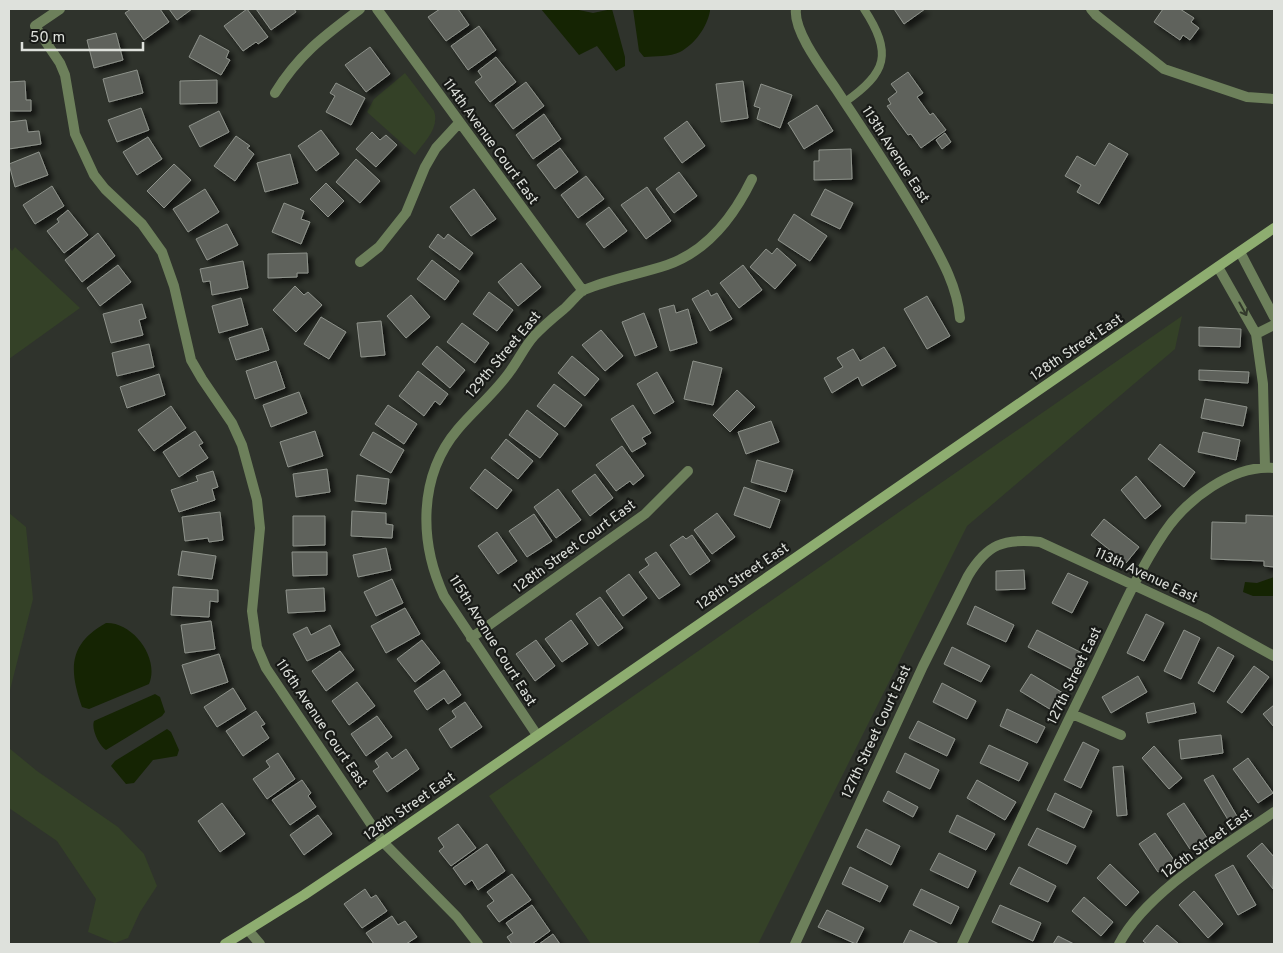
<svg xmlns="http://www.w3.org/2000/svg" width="1283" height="953" viewBox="0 0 1283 953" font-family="Overpass,sans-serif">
  <defs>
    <filter id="shadow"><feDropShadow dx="4.5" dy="4.5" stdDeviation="2.5" flood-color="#0009"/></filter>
  </defs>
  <rect width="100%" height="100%" fill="#2f332c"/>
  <!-- green -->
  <path fill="#344127" d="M405,73L434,111C440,128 424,142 415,155L367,112L374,99Z
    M9,246L12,251L15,247L80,308L9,359Z
    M1182,316L1175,349L967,526L758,944H591L489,796Z
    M9,513L26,527L33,599L9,694Z
    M9,748L37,771L118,827L144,854L157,886L140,912L128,938L115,943L88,932L96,899L57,841L9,808Z"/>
  <!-- water -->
  <path fill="#152403" d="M541,9H574L593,13L612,9L625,57V66L616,71L597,46L579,55Z
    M633,9H710V11C707,27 695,44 680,52C670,57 655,56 644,57L639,51Z
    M1274,577V596H1253L1243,592L1245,582L1257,583Z
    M106,623C133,622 160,658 149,684L89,709L82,707C69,670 68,644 106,623Z
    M155,694L160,697L165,712L162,716L106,750C99,746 91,729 94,721Z
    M167,729L171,732L179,750L177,756L153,760L134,783L126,784L111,766L115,761Z"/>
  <!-- building -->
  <path fill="#5e625b" stroke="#8e928b" filter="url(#shadow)" d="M131,9H160L169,22L144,40L125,13Z
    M169,9H192L177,20Z
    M247,9L268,37L258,44L256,42L243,51L224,26Z
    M256,9H294L296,12L271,30Z
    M440,9H458L469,25L446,41L428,17Z
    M894,9H925L904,24Z
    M1163,9H1180L1194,18L1191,22L1199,28L1190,40L1183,35L1180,40L1154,22Z
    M479,26L496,50L468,70L451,46Z
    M116,33L123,60L94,68L87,40Z
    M200,35L229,51L226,58L230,60L221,75L189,57Z
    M370,47L390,74L366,92L345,65Z
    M496,57L516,82L490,102L475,82L482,77L478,71Z
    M137,70L143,93L109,102L103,79Z
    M908,72L923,93L917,97L930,115L933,113L946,130L921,148L911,134L908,135L887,106L891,104L888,99L897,92L891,84Z
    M217,80V103L180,104V81Z
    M25,81L26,100H31V111H9V82Z
    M743,81L748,118L721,122L716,84Z
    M526,82L544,106L513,129L495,105Z
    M336,83L365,98L351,125L326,112L335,96L330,93Z
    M761,84L792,95L780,128L757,119L760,108L754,106Z
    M817,105L833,131L804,149L788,123Z
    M141,108L149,130L117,142L108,120Z
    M219,111L229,132L200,147L189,126Z
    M544,114L561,139L533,159L516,135Z
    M26,120L28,132L39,131L41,144L9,149V122Z
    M687,121L705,146L682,163L664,138Z
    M321,130L339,154L316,171L298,146Z
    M372,132L380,140L386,135L397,145L376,167L356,149Z
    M945,133L951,142L942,149L936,140Z
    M236,136L250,146L247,148L254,154L235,181L214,166Z
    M148,137L162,159L137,175L123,152Z
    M1109,143L1128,154L1099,204L1077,192L1081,185L1065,176L1077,156L1095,166Z
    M560,148L578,172L555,189L537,165Z
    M851,149L852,179L814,180V161H819V150Z
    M39,152L48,175L15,187L9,164Z
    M290,154L298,183L265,192L257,163Z
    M356,159L380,181L360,203L336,182Z
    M174,164L191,180L164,208L147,191Z
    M679,172L697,196L674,213L656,189Z
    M586,176L604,199L578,218L561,195Z
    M326,183L344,201L328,217L310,199Z
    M52,186L64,206L35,224L23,205Z
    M647,187L671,221L646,239L621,205Z
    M205,189L219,212L188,232L173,209Z
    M474,189L496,219L471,236L450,207Z
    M825,189L853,203L840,229L811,215Z
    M284,203L304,211L301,219L310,222L301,244L272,232Z
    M609,207L627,231L604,248L586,224Z
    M68,210L88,235L64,253L47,231L59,222L57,219Z
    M794,214L827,236L810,261L778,240Z
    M227,224L238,245L207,260L196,239Z
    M98,233L115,256L82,282L65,260Z
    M438,234L444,239L448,234L473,253L460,270L429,247Z
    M777,248L796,265L775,289L750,267L766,249L772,254Z
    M307,253L308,273H297V277L268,278V254Z
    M432,260L459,281L445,300L417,279Z
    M243,261L248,288L212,295L210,281L203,282L200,269Z
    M521,263L541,287L518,306L498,282Z
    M118,265L131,282L100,306L87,288Z
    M743,265L762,290L739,308L720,283Z
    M295,286L304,295L308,292L322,305L296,332L273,310Z
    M708,290L711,296L717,293L732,319L710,331L692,299Z
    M489,292L513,310L497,331L473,314Z
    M411,295L430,317L406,338L387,316Z
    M927,296L950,336L927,349L904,309Z
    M241,298L248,325L219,333L212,306Z
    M142,304L146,318L139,320L143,335L111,343L103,314Z
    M674,305L676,313L688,309L697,343L670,351L659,309Z
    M644,313L657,347L635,356L622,322Z
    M321,317L346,332L329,359L304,344Z
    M381,321L385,355L361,357L357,323Z
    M462,323L489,343L475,363L447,342Z
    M1199,327L1241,329L1240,347L1199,346Z
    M262,328L269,350L236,360L229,338Z
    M601,330L623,356L605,371L582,345Z
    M149,344L154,367L117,376L112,353Z
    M437,346L465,370L450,388L422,364Z
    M884,347L896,366L862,386L858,377L832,393L824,378L843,367L837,358L853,349L860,361Z
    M572,356L599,379L585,396L558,373Z
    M276,361L285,388L255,399L246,371Z
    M693,361L722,368L713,405L684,399Z
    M1199,370L1249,372L1248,383L1199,380Z
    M418,371L448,394L440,405L435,401L424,416L399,396Z
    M657,372L674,402L654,414L637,384Z
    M159,374L165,395L127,408L120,387Z
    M554,384L582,405L565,427L537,406Z
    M737,390L755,407L730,432L713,415Z
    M299,392L307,413L271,427L263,405Z
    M1205,399L1247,407L1243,426L1201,418Z
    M388,405L417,424L404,444L375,424Z
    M633,405L651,433L642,438L646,444L632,452L611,419Z
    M171,406L186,428L154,451L138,430Z
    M527,410L558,434L540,458L509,435Z
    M771,421L779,442L746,454L738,432Z
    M195,431L203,443L199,445L208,458L179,477L163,452Z
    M315,431L323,456L288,467L280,442Z
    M373,432L404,450L391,473L360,455Z
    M1203,432L1240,440L1236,460L1198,452Z
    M506,439L533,461L518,479L491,458Z
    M1160,444L1195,472L1184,487L1148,459Z
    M622,446L644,476L633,485L630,481L616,491L596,465Z
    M757,460L793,470L786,492L751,482Z
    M327,469L330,492L296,497L293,474Z
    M485,469L512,490L497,509L470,488Z
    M213,471L218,487L212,489L215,500L179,512L171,490L198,481L196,476Z
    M595,474L613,498L590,516L572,491Z
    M357,475L389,479L386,504L355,501Z
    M1136,476L1161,506L1145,519L1121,490Z
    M744,487L780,500L770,528L734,515Z
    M558,489L581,520L556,538L534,507Z
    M352,511L386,513V524L393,525L392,538L351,536Z
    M220,512L223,540L209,542L208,538L185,541L182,517Z
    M717,513L735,537L712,554L694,530Z
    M534,514L552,541L527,557L509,531Z
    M1246,515L1274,516V567L1264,566V561L1211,559L1212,522L1246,523Z
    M293,516H325V545L293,546Z
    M1104,519L1139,547L1126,563L1091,535Z
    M497,532L517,561L498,574L478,546Z
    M692,535L710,561L690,575L670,545L683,536L686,539Z
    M386,548L391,570L358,577L353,555Z
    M182,551L216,556L212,579L178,575Z
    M292,552H327V575L293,576Z
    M656,552L680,585L659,599L639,572L649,565L645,559Z
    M1024,570L1025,589L996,590V571Z
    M1068,573L1088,582L1072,613L1052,603Z
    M629,574L647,598L623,616L606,591Z
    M392,579L403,603L376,616L364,592Z
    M173,587L218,590V602L210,601L209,617L171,615Z
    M324,588L325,611L288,613L286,590Z
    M600,597L623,628L598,646L576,614Z
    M975,606L1014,625L1006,642L967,624Z
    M405,608L420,634L386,653L371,626Z
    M1146,614L1164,623L1144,661L1127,653Z
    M571,620L588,644L562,662L545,639Z
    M211,621L215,649L185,653L181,625Z
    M330,625L340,645L307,661L293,634L307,627L311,635Z
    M1037,630L1082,653L1073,670L1028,647Z
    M1184,630L1200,638L1181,679L1164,671Z
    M422,640L440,663L415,682L397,659Z
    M536,640L555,666L535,681L516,654Z
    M952,647L990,666L981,682L944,664Z
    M1218,647L1234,656L1214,692L1198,683Z
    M340,651L354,670L326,691L312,671Z
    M219,654L228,682L191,694L182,665Z
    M1254,666L1269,677L1242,713L1227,702Z
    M444,670L461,695L448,704L444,698L427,710L414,691Z
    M1031,674L1063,693L1053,711L1020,691Z
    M1138,676L1147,692L1111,713L1102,697Z
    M357,682L375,706L349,725L332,701Z
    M942,683L976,701L967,719L933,702Z
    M233,688L246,709L217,727L204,707Z
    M465,702L482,727L451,748L439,729L456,717L452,711Z
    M1194,703L1196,713L1148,723L1146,713Z
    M1274,705V727L1263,714Z
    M1007,709L1045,727L1037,743L1000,726Z
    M256,711L265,724L261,726L269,738L243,756L226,731Z
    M377,716L392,737L366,756L351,734Z
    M918,721L955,739L947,756L909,738Z
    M1221,735L1223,753L1181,759L1179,740Z
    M1083,742L1099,750L1081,788L1064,780Z
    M989,745L1028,763L1019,781L980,763Z
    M1154,746L1182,778L1169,789L1142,758Z
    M406,749L419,769L387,792L373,771L379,767L375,761L387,752L392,759Z
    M278,753L295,779L267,799L253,779L270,767L266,761Z
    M905,753L939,770L930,789L896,772Z
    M1248,758L1273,793L1258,803L1233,769Z
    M1123,766L1127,815L1117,816L1113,767Z
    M1213,775L1238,818L1230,823L1204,780Z
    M302,780L311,793L308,796L316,807L290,825L272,800Z
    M977,780L1016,802L1005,820L967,798Z
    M888,791L918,807L913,817L883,801Z
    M1055,793L1092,811L1084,828L1047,810Z
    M222,803L245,834L220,852L198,821Z
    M1184,803L1207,838L1190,849L1167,814Z
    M318,815L332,834L304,855L290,835Z
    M957,815L995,834L986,850L949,832Z
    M458,824L476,848L451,866L439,851L444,847L438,838Z
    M1037,828L1076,846L1067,864L1028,845Z
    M866,829L900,846L891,865L857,847Z
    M1155,833L1174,860L1158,872L1139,844Z
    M1262,843L1274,857L1273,889L1247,856Z
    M487,844L505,871L478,890L472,880L465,885L453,868Z
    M939,853L976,871L968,888L930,870Z
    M1110,864L1139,892L1126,906L1097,878Z
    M1233,865L1256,905L1238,915L1215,875Z
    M850,867L888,886L880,902L842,884Z
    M1019,867L1056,886L1048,902L1010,884Z
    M512,874L531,900L499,922L487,906L494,901L487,892Z
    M365,889L371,898L376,895L387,911L362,928L344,904Z
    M921,889L959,907L951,924L913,905Z
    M1194,891L1223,924L1208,938L1179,905Z
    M1084,897L1113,922L1101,936L1072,911Z
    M532,905L550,931L532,944H512L507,937L513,933L506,923Z
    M1000,905L1041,923L1033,941L992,922Z
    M827,910L864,928L856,944L818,927Z
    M392,916L398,925L405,921L417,937L406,944H374L366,933Z
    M1157,925L1179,944H1147L1143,941Z
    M910,930L939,944H903Z
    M553,934L560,944H539Z
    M1058,936L1074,944H1053Z"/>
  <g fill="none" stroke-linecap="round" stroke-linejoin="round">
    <!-- lane -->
    <path stroke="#6d805b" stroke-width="8" d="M845,102C887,73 893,53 864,9"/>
    <!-- street -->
    <path stroke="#6d805b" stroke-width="10" d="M60,9L35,26L60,63L65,75L75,134L94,175L105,189L142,224L162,252L174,286L191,360L202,379L232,423L242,445L257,500L260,528L252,611L257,647L266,668L383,842L457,917L478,944
      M377,9L583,291
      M796,9C793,31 823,70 836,89C865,133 895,177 922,224C938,253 957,283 960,318
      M1091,9L1096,15L1164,69L1247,97L1274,99
      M275,93C299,54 324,36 360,9
      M1240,252L1274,317
      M360,262L379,247L406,213L425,167L436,148L459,123
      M1218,267L1256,334L1263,384L1265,467
      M1256,334L1274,325
      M471,638L645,514L688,471
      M1072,714L1121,735
      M537,735L444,596C419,542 418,476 458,429C475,409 496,392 511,370C519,359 525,346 534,336C544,325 554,317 565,308C571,303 577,294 584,290C610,279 640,274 667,265C708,251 734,216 752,179
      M249,931L260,944
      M795,944L923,666L968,576C987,544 1004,538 1040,542L1205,618L1274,656
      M962,944C1004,854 1047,764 1091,674C1114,627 1135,576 1164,533C1186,500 1233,464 1274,468
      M1119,944C1147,891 1225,846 1274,812"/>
    <!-- secondary -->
    <path stroke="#8ead70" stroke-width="10" d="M225,944L304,895L383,842L1274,228"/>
  </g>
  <!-- one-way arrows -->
  <defs><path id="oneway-shaft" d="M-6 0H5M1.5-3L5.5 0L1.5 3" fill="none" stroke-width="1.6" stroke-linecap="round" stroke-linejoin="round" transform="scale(1.25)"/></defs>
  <use stroke="#32392b" href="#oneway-shaft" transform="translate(1243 309) rotate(61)"/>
  <g text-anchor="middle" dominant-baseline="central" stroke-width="4.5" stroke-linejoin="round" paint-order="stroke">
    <!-- street labels -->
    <g font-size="14" fill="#dee1dc" stroke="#181a17">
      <text transform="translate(490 142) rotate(54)">114th Avenue Court East</text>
      <text transform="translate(895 155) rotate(57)">113th Avenue East</text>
      <text transform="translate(1077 348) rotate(-34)">128th Street East</text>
      <text transform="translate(504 355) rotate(-50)">129th Street East</text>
      <text transform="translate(575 547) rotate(-36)">128th Street Court East</text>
      <text transform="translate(1146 576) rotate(25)">113th Avenue East</text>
      <text transform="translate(743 577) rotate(-34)">128th Street East</text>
      <text transform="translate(492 641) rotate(58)">115th Avenue Court East</text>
      <text transform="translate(1075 676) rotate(-64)">127th Street East</text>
      <text transform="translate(321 724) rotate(56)">116th Avenue Court East</text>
      <text transform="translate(877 732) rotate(-65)">127th Street Court East</text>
      <text transform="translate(410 807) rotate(-35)">128th Street East</text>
      <text transform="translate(1207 844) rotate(-36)">126th Street East</text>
    </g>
  </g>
  <!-- border -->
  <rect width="1283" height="953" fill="none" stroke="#dee1dc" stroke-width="20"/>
  <!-- scale -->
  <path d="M22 42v8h121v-8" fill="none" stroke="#dee1dc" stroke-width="2.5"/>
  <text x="30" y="42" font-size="15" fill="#dee1dc" stroke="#181a17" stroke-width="4" paint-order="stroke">50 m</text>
</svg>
